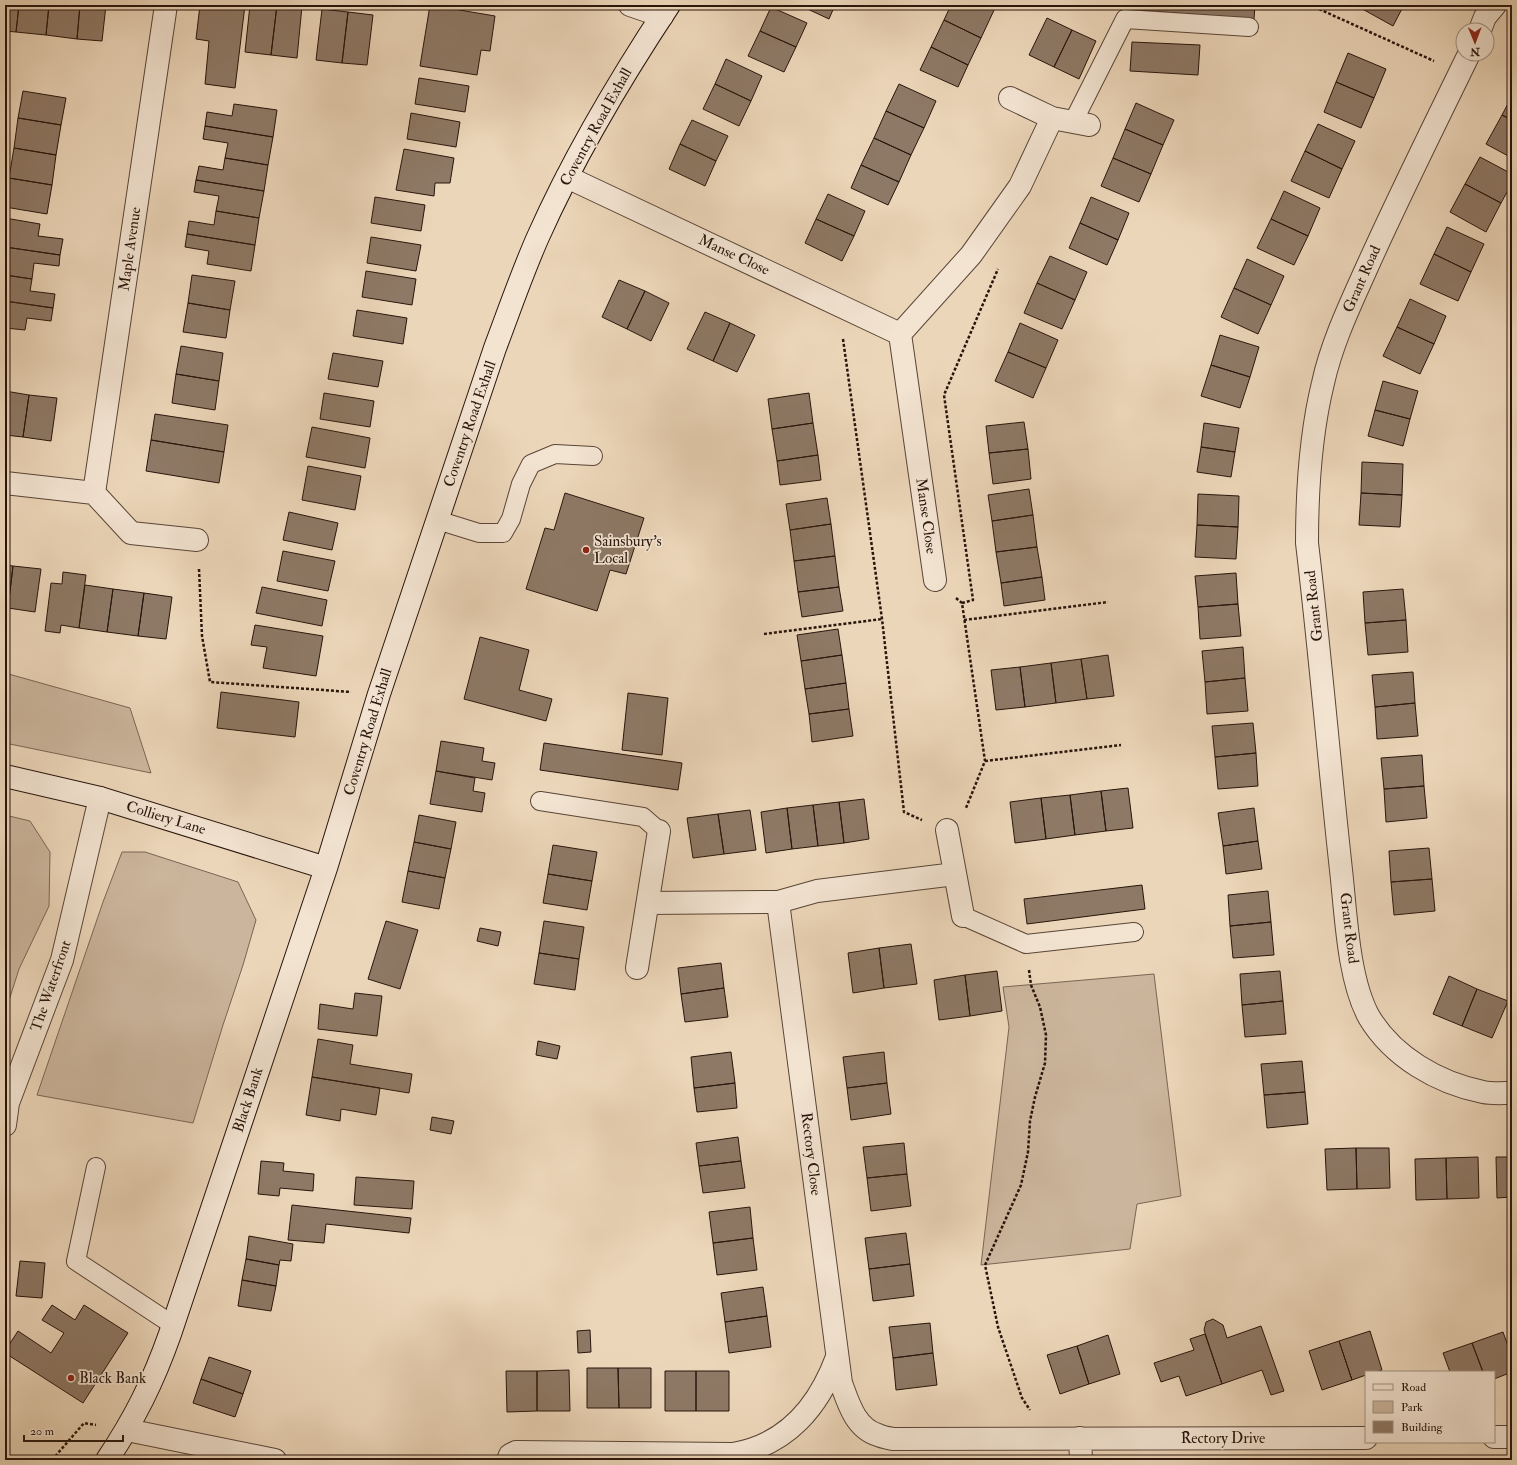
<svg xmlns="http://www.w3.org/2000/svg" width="1517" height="1465" viewBox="0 0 1517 1465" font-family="'IM FELL Double Pica',serif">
  <rect width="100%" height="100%" fill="#ecd6b9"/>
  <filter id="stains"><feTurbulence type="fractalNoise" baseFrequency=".005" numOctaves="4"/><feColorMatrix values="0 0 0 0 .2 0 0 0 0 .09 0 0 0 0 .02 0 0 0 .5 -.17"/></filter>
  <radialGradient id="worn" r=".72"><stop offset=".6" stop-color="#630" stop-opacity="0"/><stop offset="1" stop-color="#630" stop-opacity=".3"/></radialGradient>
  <!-- green -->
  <path fill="#cbb59c" stroke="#7a6554" d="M5,673L130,708L151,773L5,743Z
    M5,815L30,821L50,852L49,906L19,969L5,1013Z
    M122,852H145L238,882L256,920L243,965L223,1025L193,1123L37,1095L103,902Z
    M1154,974L1181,1196L1137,1204L1130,1249L981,1265L1009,1027L1003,987Z"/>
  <!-- building -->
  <path fill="#8e7966" stroke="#28150c" d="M5,5H19L16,32L5,31Z
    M19,5H49L46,35L16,32Z
    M49,5H80L77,39L46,35Z
    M80,5H106L102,41L77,39Z
    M200,5H245L235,88L205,84L209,41L196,39Z
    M250,5H277L271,55L245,52Z
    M277,5L302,6L297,58L271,55Z
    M430,5L495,16L490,51L481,50L477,75L420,66Z
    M799,5H835L829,19Z
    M951,5H990L995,8L981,38L944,20Z
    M1122,5H1255L1254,19L1122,9Z
    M1358,5H1404L1393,26L1357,6Z
    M771,7L807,23L796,47L760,31Z
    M322,9L348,12L342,63L316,60Z
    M348,12L373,15L367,65L342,63Z
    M1047,18L1072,30L1054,67L1029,55Z
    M944,20L981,38L968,65L931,47Z
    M1072,30L1096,41L1079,79L1054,67Z
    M760,31L796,47L784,72L748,56Z
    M1132,42L1200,45L1198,75L1130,71Z
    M931,47L968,65L958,87L920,70Z
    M1348,53L1386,69L1374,98L1336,82Z
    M726,59L762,76L751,101L715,84Z
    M419,78L469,86L465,112L415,104Z
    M1336,82L1374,98L1361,128L1324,112Z
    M715,84L751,101L739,126L703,109Z
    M899,84L936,101L924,128L886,111Z
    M23,91L66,98L61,125L18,118Z
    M1512,96V120L1502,115Z
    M1136,103L1174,120L1163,145L1125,129Z
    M234,104L277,110L273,137L205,126L207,112L232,116Z
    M886,111L924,128L911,155L874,138Z
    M411,113L460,122L456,147L407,139Z
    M1502,115L1512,120V158L1486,144Z
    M18,118L61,125L56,155L14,148Z
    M692,120L728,136L716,161L680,144Z
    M1318,124L1355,141L1342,169L1305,151Z
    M205,126L273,137L268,165L225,158L228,143L203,139Z
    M1125,129L1163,145L1151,174L1113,158Z
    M874,138L911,155L899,182L861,165Z
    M680,144L716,161L705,186L669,169Z
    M14,148L56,155L52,185L9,178Z
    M404,149L454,158L450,183H435L434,196L396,190Z
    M1305,151L1342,169L1329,198L1291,181Z
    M1480,157L1512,174V183L1501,203L1465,184Z
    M225,158L268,165L264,191L196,180L199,166L223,170Z
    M1113,158L1151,174L1139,202L1101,186Z
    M861,165L899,182L888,205L851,188Z
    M9,178L52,185L47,214L5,207Z
    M196,180L264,191L259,218L216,211L219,196L194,192Z
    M1465,184L1501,203L1486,232L1450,212Z
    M1284,191L1320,208L1308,236L1271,219Z
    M828,194L865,211L854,236L816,219Z
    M375,197L425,205L421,231L371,223Z
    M1091,197L1129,213L1118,240L1080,223Z
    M216,211L259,218L255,245L187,234L189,221L214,225Z
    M5,218L40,224L38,236L63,239L60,255L5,247Z
    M816,219L854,236L842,261L805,243Z
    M1271,219L1308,236L1294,265L1257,248Z
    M1080,223L1118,240L1107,265L1069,248Z
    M1447,227L1484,244L1471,272L1434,254Z
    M187,234L255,245L251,271L207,264L209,251L185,247Z
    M371,237L421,245L416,271L367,263Z
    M5,247L60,255L59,266L34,263L32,279L5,275Z
    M1434,254L1471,272L1458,301L1420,284Z
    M1050,256L1087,272L1075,300L1037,283Z
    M1247,259L1284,276L1271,305L1234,288Z
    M366,271L416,279L412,305L362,297Z
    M5,275L32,279L30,291L55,294L53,308L5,301Z
    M192,275L235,281L230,310L188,303Z
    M619,280L645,291L627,329L602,317Z
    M1037,283L1075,300L1062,329L1024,313Z
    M1234,288L1271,305L1258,334L1221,317Z
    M645,291L669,303L651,341L627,329Z
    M1410,299L1446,316L1434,344L1397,327Z
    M5,301L53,308L51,321L27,318L25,330L5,328Z
    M188,303L230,310L226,338L183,332Z
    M357,310L407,318L403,344L353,336Z
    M705,312L730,323L713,361L687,349Z
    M730,323L755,335L737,372L713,361Z
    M1020,323L1058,340L1046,368L1008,352Z
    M1397,327L1434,344L1420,374L1383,356Z
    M1220,335L1259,347L1250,377L1211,365Z
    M181,346L223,353L219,381L176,374Z
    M1008,352L1046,368L1033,398L995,381Z
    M333,353L383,361L378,387L328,379Z
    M1211,365L1250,377L1240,408L1201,396Z
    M176,374L219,381L215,410L172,403Z
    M1383,381L1418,391L1410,419L1375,410Z
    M5,391L29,395L23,437L5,435Z
    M324,393L374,401L370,427L320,419Z
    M809,393L813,423L772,429L768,399Z
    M29,395L57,398L51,441L23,437Z
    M1375,410L1410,419L1403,446L1368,436Z
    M155,414L228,425L224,452L151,440Z
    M1024,422L1028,449L989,453L986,426Z
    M813,423L818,455L777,461L772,429Z
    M1204,423L1239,428L1235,452L1201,447Z
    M312,427L370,438L365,468L306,457Z
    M151,440L224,452L219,483L146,471Z
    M1201,447L1235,452L1231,477L1197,472Z
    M1028,449L1031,479L993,484L989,453Z
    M818,455L821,480L780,485L777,461Z
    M1362,462L1403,464L1402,495L1361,493Z
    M308,466L361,476L355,510L302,500Z
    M1029,489L1033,515L992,521L988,495Z
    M565,493L644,518L626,574L610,570L597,611L526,589L545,528L554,530Z
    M1361,493L1402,495L1400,527L1359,525Z
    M1198,494L1239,496L1238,527L1197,525Z
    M827,498L831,524L790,530L786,504Z
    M289,512L338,523L332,550L283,540Z
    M1033,515L1037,547L996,552L992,521Z
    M831,524L835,556L794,561L790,530Z
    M1197,525L1238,527L1236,559L1195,557Z
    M1037,547L1042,577L1001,583L996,552Z
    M283,551L335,561L328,591L277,581Z
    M835,556L839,587L798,592L794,561Z
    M5,565L13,566L8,608H5Z
    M13,566L41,569L35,612L8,608Z
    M63,572L86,575L79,628L61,625L60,633L45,631L51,583L62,584Z
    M1236,573L1238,604L1198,607L1195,576Z
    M1042,577L1045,600L1004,606L1001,583Z
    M85,585L113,589L107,632L79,628Z
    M262,587L327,600L322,626L256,613Z
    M839,587L843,611L802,617L798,592Z
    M113,589L144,593L138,636L107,632Z
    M1403,589L1406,620L1365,623L1363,592Z
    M144,593L172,597L166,639L138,636Z
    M1238,604L1241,636L1200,639L1198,607Z
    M1406,620L1408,652L1368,655L1365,623Z
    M255,625L323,636L316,676L263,668L267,647L251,645Z
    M838,629L842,655L801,661L797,635Z
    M480,637L529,650L519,690L552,699L546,721L464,699Z
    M1243,647L1245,678L1205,682L1202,651Z
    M842,655L846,683L805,689L801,661Z
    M1108,655L1114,696L1087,699L1081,659Z
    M1081,659L1087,699L1056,703L1051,663Z
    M1051,663L1056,703L1025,707L1020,667Z
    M1020,667L1025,707L996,710L991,670Z
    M1413,672L1415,703L1375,707L1372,675Z
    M1245,678L1248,711L1207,714L1205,682Z
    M846,683L849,709L809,714L805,689Z
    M221,692L299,702L295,737L217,728Z
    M628,693L668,698L662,755L622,750Z
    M1415,703L1418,736L1377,739L1375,707Z
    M849,709L853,736L812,742L809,714Z
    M1253,723L1256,753L1215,757L1212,726Z
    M441,741L484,748L482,761L495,763L492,780L436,771Z
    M544,743L682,763L678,790L540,770Z
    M1256,753L1258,786L1218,789L1215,757Z
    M1422,755L1424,786L1384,789L1381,758Z
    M436,771L475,778L473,791L485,793L482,812L430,804Z
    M1424,786L1427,818L1386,822L1384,789Z
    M1128,788L1133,828L1106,831L1101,791Z
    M1101,791L1106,831L1075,835L1070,795Z
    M1070,795L1075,835L1046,839L1041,798Z
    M1041,798L1046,839L1015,843L1010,802Z
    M864,799L869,839L844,843L839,802Z
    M839,802L844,843L818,846L813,805Z
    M813,805L818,846L792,849L787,808Z
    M787,808L792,849L766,853L761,812Z
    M1254,808L1258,841L1223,846L1218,813Z
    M750,810L756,850L724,854L718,814Z
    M718,814L724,854L693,858L687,818Z
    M419,815L456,822L451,849L414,842Z
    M1258,841L1262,869L1226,874L1223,846Z
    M414,842L451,849L445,878L408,871Z
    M553,845L597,852L592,881L548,874Z
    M1429,848L1432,879L1391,882L1389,851Z
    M408,871L445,878L439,909L402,902Z
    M548,874L592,881L587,910L543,903Z
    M1432,879L1435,911L1394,915L1391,882Z
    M1142,885L1145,909L1027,924L1024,899Z
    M1268,891L1271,922L1230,926L1228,895Z
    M386,921L418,930L400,989L368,979Z
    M544,921L584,927L579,959L539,953Z
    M1271,922L1274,955L1233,958L1230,926Z
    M480,928L501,932L498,946L477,941Z
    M911,944L917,984L884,988L879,948Z
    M879,948L884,988L853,993L848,953Z
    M539,953L579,959L575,990L534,984Z
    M721,963L724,988L681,994L678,968Z
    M997,971L1002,1011L970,1016L965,975Z
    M1280,971L1283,1001L1242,1005L1240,974Z
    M965,975L970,1016L939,1020L934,980Z
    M1449,976L1477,989L1462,1026L1433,1014Z
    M724,988L728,1017L685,1022L681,994Z
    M1477,989L1508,1001L1492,1038L1462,1026Z
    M355,993L382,996L377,1036L318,1029L320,1004L353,1009Z
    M1283,1001L1286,1034L1245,1037L1242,1005Z
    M318,1039L353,1045L350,1064L412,1074L409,1093L312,1077Z
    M538,1041L560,1046L557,1059L536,1055Z
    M731,1052L735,1083L694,1088L691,1057Z
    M884,1052L887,1083L847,1088L843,1057Z
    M1302,1061L1305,1092L1264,1095L1261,1064Z
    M312,1077L380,1088L376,1115L341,1109L340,1121L306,1115Z
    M735,1083L737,1108L697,1112L694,1088Z
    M887,1083L891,1114L851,1120L847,1088Z
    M1305,1092L1308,1124L1267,1128L1264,1095Z
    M432,1117L454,1121L451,1134L430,1130Z
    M738,1137L741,1161L699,1166L696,1143Z
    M904,1143L907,1174L867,1178L863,1147Z
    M1356,1148H1389L1390,1188L1357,1189Z
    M1356,1148L1357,1189L1327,1190L1325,1149Z
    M1478,1157L1479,1198L1447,1199L1446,1158Z
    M1496,1157H1512V1197L1497,1198Z
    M1446,1158L1447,1199L1416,1200L1415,1159Z
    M261,1161L284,1163L283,1171L314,1174L313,1191L280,1188L279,1196L258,1194Z
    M741,1161L745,1188L703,1193L699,1166Z
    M907,1174L911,1206L871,1211L867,1178Z
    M356,1177L414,1181L412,1209L354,1205Z
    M292,1205L411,1218L409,1233L326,1224L324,1243L288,1240Z
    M750,1207L753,1238L713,1243L709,1212Z
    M906,1233L910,1264L869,1269L865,1238Z
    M249,1236L293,1244L291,1261L280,1260L279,1265L246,1259Z
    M753,1238L757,1270L717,1275L713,1243Z
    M246,1259L279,1265L276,1286L242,1280Z
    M20,1261L45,1263L42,1298L16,1296Z
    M910,1264L914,1296L873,1301L869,1269Z
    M242,1280L276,1286L271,1311L238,1306Z
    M763,1287L767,1316L725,1322L721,1293Z
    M52,1305L75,1320L84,1305L128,1333L83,1403L5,1353V1351L18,1331L51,1353L64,1333L42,1320Z
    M767,1316L771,1347L729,1353L725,1322Z
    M1213,1319L1223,1325L1227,1338L1261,1326L1284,1391L1271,1395L1262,1370L1222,1384L1204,1330L1206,1322Z
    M930,1323L933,1353L893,1358L889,1327Z
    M590,1330L591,1352L578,1353L577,1331Z
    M1370,1331L1382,1370L1376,1372H1366V1375L1352,1380L1339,1341Z
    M1503,1332L1512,1357V1372L1494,1379V1372H1483L1472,1343Z
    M1205,1334L1222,1384L1186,1396L1179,1376L1161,1382L1154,1363L1194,1350L1190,1339Z
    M1108,1335L1120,1374L1089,1384L1077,1346Z
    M1339,1341L1352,1380L1322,1390L1309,1351Z
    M1472,1343L1483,1372H1450L1443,1353Z
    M1077,1346L1089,1384L1060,1394L1047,1355Z
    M933,1353L937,1385L896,1390L893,1358Z
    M209,1357L251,1371L243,1394L201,1379Z
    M587,1368H618L619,1408H587Z
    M618,1368H651V1408H619Z
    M569,1370L570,1411H537V1371Z
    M506,1371H537V1411L507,1412Z
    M665,1371H696V1411H665Z
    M696,1371H729V1411H696Z
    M201,1379L243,1394L235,1417L193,1403Z"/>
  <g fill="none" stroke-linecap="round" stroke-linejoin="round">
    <!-- lane casing -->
    <g stroke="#594537" stroke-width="20">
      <path id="lane" d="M1073,122L1125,19L1249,27
        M437,520L479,533H503L511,519L521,484L531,464L555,454L593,456
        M540,801L643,817L659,831
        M963,916L1026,944L1134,932
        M96,1167L76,1261L173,1325"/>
    </g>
    <!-- street casing -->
    <g stroke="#594537" stroke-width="24">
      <path id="street" d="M630,5L662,16
        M1480,30L1485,17L1495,5
        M1469,54C1435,124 1400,194 1368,265C1351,303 1332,342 1323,383C1310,436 1307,489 1307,543C1320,652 1329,761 1341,870C1346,914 1348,979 1369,1017C1393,1057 1438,1083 1483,1092C1492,1094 1503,1093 1512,1093
        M1010,98L1052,118L1089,125
        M567,177L900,334
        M5,483L94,493L131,533L197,540
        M94,493L166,5
        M935,580L900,334L971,255L1020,186L1052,118
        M947,830L963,916
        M778,902L841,1383C848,1402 855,1428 878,1435C882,1437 888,1438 893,1439L1366,1438
        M648,903L778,902L817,891L955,874
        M637,968L659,831
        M5,1125L8,1103L62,960L100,798
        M127,1430L275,1460
        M1494,1437H1512
        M1080,1438L1081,1460
        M508,1460L510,1455L516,1452L733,1454C787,1445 819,1406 837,1357"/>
    </g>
    <!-- secondary casing -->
    <g stroke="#28150c" stroke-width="24">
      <path id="secondary" d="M5,776L100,798L326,868
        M107,1460C135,1418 153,1382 170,1334L326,868L379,694L495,348C509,311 522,273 538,237C574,156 620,79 669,5"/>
    </g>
    <!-- path -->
    <path stroke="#28150c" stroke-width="2.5" stroke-dasharray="3 2" stroke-linecap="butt" d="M1310,5L1434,61
      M843,339L882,619L904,812L922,820
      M199,569L202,636L210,682L351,692
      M956,598L962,603L985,761L966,808
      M962,603L973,600L944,395L998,269
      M964,620L1108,602
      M764,634L882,619
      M985,761L1121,745
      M1029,970L1031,985L1040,1007L1046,1035L1045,1063L1035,1097L1030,1121L1028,1152L1021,1185L985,1265L998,1327L1022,1398L1030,1410
      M52,1460L84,1423L96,1425"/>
    <!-- lane -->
    <use href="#lane" stroke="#f3e4d2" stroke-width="18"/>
    <!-- street -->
    <use href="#street" stroke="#f3e4d2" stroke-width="22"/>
    <!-- secondary -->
    <use href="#secondary" stroke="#f3e4d2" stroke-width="22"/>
  </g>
  <!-- markers -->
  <g fill="#8f2418" stroke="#f3e4d2" stroke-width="1.5">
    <circle cx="586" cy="550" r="4"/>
    <circle cx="71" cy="1378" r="4"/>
  </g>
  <g text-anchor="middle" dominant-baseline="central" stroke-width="3.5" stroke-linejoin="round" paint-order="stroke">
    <!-- street labels -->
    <g font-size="15" fill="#28150c" stroke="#f3e4d2">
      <text transform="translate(596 127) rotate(-61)">Coventry Road Exhall</text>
      <text transform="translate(130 249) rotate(-82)">Maple Avenue</text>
      <text transform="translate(734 255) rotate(25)">Manse Close</text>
      <text transform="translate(1362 279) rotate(-66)">Grant Road</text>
      <text transform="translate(470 424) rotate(-71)">Coventry Road Exhall</text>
      <text transform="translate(926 516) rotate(82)">Manse Close</text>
      <text transform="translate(1314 606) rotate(-96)">Grant Road</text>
      <text transform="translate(368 732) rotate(-73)">Coventry Road Exhall</text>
      <text transform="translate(166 818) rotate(17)">Colliery Lane</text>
      <text transform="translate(1349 928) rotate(83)">Grant Road</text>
      <text transform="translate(51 986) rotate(-71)">The Waterfront</text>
      <text transform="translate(248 1100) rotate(-72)">Black Bank</text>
      <text transform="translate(811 1154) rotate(83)">Rectory Close</text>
      <text x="1223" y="1438">Rectory Drive</text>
    </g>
    <!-- poi labels -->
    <g font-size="15" fill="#28150c" stroke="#f3e4d2" text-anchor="start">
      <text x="594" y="541">Sainsbury's<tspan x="594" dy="17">Local</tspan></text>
      <text x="79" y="1378">Black Bank</text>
    </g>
  </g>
  <!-- margin -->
  <rect width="1517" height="1465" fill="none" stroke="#ecd6b9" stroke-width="20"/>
  <rect x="6" y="6" width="1505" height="1453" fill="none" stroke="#28150c" stroke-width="2"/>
  <rect x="10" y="10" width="1497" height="1445" fill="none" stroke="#28150c"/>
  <!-- legend -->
  <rect x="1365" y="1371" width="130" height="72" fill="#f3e4d2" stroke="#a29183"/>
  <rect x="1373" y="1384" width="20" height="6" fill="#f3e4d2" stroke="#a29183"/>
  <text x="1401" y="1391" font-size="12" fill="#28150c">Road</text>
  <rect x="1373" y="1401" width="20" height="12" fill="#cbb59c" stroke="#a29183"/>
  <text x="1401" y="1411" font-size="12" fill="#28150c">Park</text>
  <rect x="1373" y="1421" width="20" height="12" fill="#8e7966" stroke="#a29183"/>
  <text x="1401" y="1431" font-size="12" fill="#28150c">Building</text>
  <!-- north arrow -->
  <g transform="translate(1475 42) rotate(179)"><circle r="19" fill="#f3e4d2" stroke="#a29183"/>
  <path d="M0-3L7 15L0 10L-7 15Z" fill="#8f2418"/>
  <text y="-6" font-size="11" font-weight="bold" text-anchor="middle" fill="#28150c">N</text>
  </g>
  <!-- scale -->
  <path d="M24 1435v6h99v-6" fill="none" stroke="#28150c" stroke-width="2"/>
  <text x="30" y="1435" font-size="12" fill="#28150c" stroke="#f3e4d2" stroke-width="3" paint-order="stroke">20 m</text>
  <rect width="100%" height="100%" filter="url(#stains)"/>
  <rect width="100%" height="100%" fill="url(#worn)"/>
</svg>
